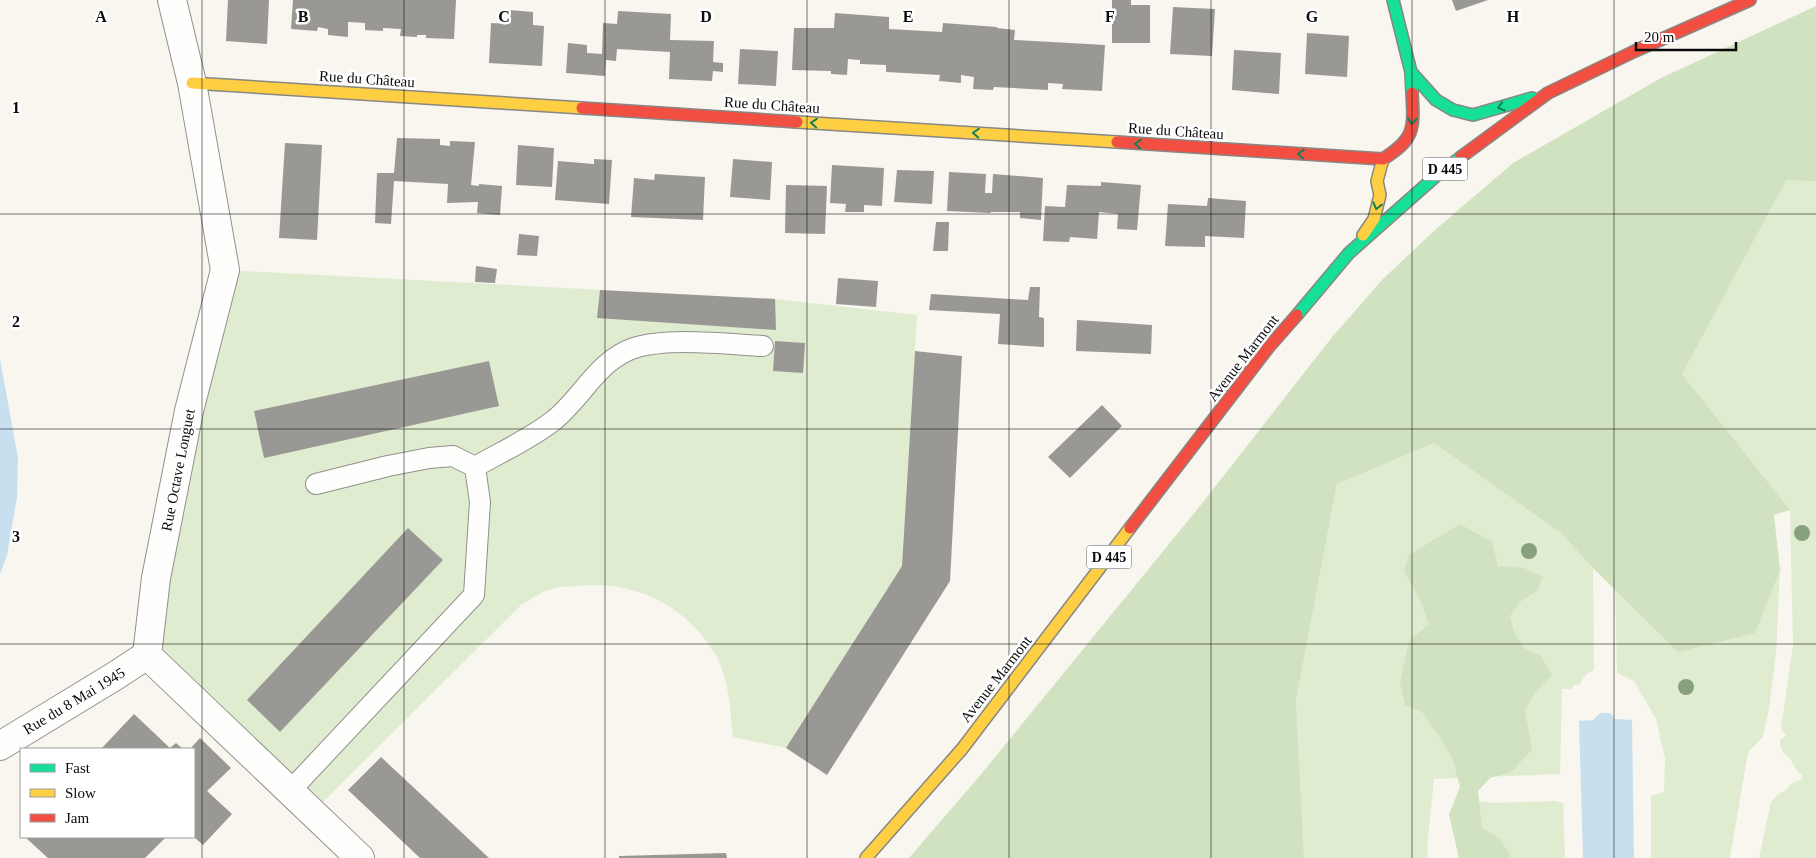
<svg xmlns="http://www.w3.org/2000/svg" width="1816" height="858" viewBox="0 0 1816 858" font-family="Georgia,serif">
  <rect width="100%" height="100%" fill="#f8f6ee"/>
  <!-- green -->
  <path fill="#dfecd0" d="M1816,157V858H1759L1771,802L1777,795L1785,791L1791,784L1802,779V775C1796,771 1795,768 1792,762C1786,752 1780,755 1780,740L1786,736L1781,728L1793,645L1790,510L1682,374L1702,189Z
    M225,270L775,299L917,315L902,566L786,748L733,737C730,708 729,677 714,652C684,604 633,580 577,586C569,587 559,586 551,589C541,592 530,600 521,605L312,813L147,655Z
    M1434,443L1561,533L1593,568L1594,670L1586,674L1579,685H1574L1572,689H1562L1560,774L1434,779L1428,838L1427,858H1304L1296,700L1337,484Z
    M1780,570L1776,653L1769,708L1763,737L1748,752L1730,858H1651V796L1664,792L1665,758L1656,719L1634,681L1617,673L1615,584L1680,581Z
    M1468,800L1494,803L1555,801L1563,803L1565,858H1459L1449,814Z"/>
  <!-- forest -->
  <path fill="#d0e2bf" d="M1816,6V181L1786,180L1682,374L1790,510L1774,515L1780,570L1755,633L1678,652L1593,568L1561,533L1434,443L1337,484L1296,700L1304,858H909L983,772L1200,506L1333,336L1383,279L1435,230L1513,163L1661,78Z
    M1460,524L1492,542L1498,566L1524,568L1543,577L1537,591L1521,601L1510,616L1514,632L1524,648L1541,656L1552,675L1535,692L1525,711L1532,750L1511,772L1490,778L1478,791L1482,828L1499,838L1511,856L1509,858H1459L1449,814L1460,787L1453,760L1439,736L1422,712L1405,705L1400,683L1409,641L1429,624L1420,600L1404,571L1409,555Z"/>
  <!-- water -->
  <path fill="#c8dfef" d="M0,359L18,458L17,497L7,555L0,574Z
    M1600,713H1610L1615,719L1632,720L1634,858H1583L1579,721L1593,720Z"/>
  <!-- building -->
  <path fill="#9a9894" d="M228,0H269L267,44L226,41Z
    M293,0H456L454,39L426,38V35H417V37L400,36L401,29L383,28V31L365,30V23L348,22V37L328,35V29L318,27L317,31L291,29Z
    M1112,0H1131V5H1150V43H1112Z
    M1452,0H1488L1456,11Z
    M1173,7L1215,9L1212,56L1170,54Z
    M509,10L533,12V25L544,26L542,66L489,63L491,23L509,24Z
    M618,11L671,14L670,40L714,41L713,62L723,63V72L713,71L712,81L669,79L670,52L617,49L616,61L606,60L605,76L566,73L568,43L587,45V53L602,54L603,23L617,24Z
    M835,13L889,17V29L942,32L943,23L997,27V28L1015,30L1014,40L1105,45L1102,91L1062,89L1063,84L1048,83V90L994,87L993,90L973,89L974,77L961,75V83L939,81L940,75L886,72V65L860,64V60L848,59L847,75L831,74V71L792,70L794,28H834Z
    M1307,33L1349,36L1347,77L1305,74Z
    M740,49L778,51L776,86L738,84Z
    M1234,50L1281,53L1279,94L1232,90Z
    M397,138L440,139V145L450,146V141L475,142L471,185L479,186V184L502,186L500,215L477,213L478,202L447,203L448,184L394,181L391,224L375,223L377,173H394Z
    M285,143L322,145L317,240L279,238Z
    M518,145L554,148L552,187L516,185Z
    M594,159L612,160L609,204L555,200L558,161L594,164Z
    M733,159L772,162L770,200L730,197Z
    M832,165L884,168L882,206L864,205V212H845L846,204L830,203Z
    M897,170L934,171L932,204L894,202Z
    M949,172L986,174L985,193H992L993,174L1043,178L1041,220L1020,218V212H991L990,213L947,211Z
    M655,174L705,177L703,220L631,217L634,178L654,180Z
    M1101,182L1141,185L1137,230L1117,229L1118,214L1099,212L1097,239L1070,237L1069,242L1043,241L1045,206L1065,207L1067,185L1101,186Z
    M786,185L827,186L825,234L785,233Z
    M1208,198L1246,201L1244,238L1205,236V247L1165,246L1168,204L1207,206Z
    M936,222H949L948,251H933Z
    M519,234L539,236L537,256L517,255Z
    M476,266L497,269L495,283L475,282Z
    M838,278L878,281L876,307L836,304Z
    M1030,287H1040L1039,317L1044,318V347L998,344L1000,314L929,310L931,294L1028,300Z
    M600,290L775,299L776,330L597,318Z
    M1077,320L1152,325L1151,354L1076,351Z
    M775,341L805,343L803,373L773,371Z
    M915,351L962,356L950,581L827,775L786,748L902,566Z
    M489,361L499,406L264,458L254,411Z
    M1102,405L1122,426L1070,478L1048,457Z
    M408,528L443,560L280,732L247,700Z
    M134,714L170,748L176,743L183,749H101Z
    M200,738L231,768L207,791L232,814L203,845L194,837V749H190Z
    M381,757L489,858H420L348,790Z
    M25,837H166L145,858H48Z
    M726,853L727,858H619V856Z"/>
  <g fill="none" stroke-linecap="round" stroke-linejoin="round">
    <!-- lane casing -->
    <g stroke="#91908d" stroke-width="22">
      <path id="lane" d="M475,467C501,452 530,439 553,421C582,398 598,360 634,348C667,337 727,344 763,346
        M290,791L474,595L480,502L475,467L453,456L429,458L388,466L316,484"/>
    </g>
    <!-- street casing -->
    <g stroke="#91908d" stroke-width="30">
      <path id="street" d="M147,655L156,578L189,411L225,270L192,83L172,0
        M147,655L360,858
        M0,746L115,676L147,655"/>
    </g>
    <!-- fast casing -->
    <g stroke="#888783" stroke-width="14">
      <path id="fast" d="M1393,0L1411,72L1412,93
        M1411,72L1436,100L1453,110L1473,115L1532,98
        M1297,315L1349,253L1436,176L1461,157"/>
    </g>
    <!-- slow casing -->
    <g stroke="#888783" stroke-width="14">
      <path id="slow" d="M192,83L582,108
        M797,122L1117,142
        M1363,235L1374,219L1380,195L1377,181L1383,159
        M866,858L962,749L1130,528"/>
    </g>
    <!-- jam casing -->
    <g stroke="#888783" stroke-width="14">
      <path id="jam" d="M582,108L797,122
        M1117,142L1383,159C1415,139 1414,129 1412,93
        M1461,157L1548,93L1635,51L1750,0
        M1130,528L1268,348L1297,315"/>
    </g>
    <!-- lane -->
    <use href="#lane" stroke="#fefefc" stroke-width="20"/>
    <!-- street -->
    <use href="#street" stroke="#fefefc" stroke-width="28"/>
    <!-- fast -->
    <use href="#fast" stroke="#16e098" stroke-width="11"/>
    <!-- slow -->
    <use href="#slow" stroke="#ffcf43" stroke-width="11"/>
    <!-- jam -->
    <use href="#jam" stroke="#f24e42" stroke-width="11"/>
  </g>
  <!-- trees -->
  <g fill="#87a07e">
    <circle cx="1802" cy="533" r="8"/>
    <circle cx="1529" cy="551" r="8"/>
    <circle cx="1686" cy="687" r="8"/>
  </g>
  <!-- one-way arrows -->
  <defs><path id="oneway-chevron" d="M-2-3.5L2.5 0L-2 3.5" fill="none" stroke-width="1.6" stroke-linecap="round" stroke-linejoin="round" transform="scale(1.25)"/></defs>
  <g stroke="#118058">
    <use href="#oneway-chevron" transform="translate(1501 107) rotate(164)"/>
    <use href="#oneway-chevron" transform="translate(1412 121) rotate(97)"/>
    <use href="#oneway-chevron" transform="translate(814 123) rotate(-176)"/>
    <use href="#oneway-chevron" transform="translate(976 133) rotate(-176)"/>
    <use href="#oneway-chevron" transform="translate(1138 144) rotate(-176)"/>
    <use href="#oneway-chevron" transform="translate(1301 154) rotate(-176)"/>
    <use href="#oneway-chevron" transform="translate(1377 206) rotate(104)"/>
  </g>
  <!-- grid -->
  <path fill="none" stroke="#0a0a0a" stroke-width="1" stroke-opacity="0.55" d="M202,0V858M404,0V858M605,0V858M807,0V858M1009,0V858M1211,0V858M1412,0V858M1614,0V858M0,214H1816M0,429H1816M0,644H1816"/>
  <g text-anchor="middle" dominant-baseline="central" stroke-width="5" stroke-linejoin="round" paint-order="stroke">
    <!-- shield labels -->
    <g fill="#fff" stroke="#545454" stroke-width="1">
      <rect x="1422.5" y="157.5" width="45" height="23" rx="4"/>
      <rect x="1086.5" y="545.5" width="45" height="23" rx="4"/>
    </g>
    <g font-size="14" font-weight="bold" fill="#0a0a0a">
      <text x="1445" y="169">D 445</text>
      <text x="1109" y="557">D 445</text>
    </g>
    <!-- street labels -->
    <g font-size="15" fill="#0a0a0a" stroke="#fff">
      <text transform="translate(367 79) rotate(4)">Rue du Château</text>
      <text transform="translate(772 105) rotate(4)">Rue du Château</text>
      <text transform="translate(1176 131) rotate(4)">Rue du Château</text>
      <text transform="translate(1243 358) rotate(-52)">Avenue Marmont</text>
      <text transform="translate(178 470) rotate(-79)">Rue Octave Longuet</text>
      <text transform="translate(996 679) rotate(-52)">Avenue Marmont</text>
      <text transform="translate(74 701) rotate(-31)">Rue du 8 Mai 1945</text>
    </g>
  </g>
  <g font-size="16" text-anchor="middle" font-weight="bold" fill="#0a0a0a" stroke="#fff" stroke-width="5" stroke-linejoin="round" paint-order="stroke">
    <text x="101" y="22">A</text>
    <text x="303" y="22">B</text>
    <text x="504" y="22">C</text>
    <text x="706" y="22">D</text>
    <text x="908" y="22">E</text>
    <text x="1110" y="22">F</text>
    <text x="1312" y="22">G</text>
    <text x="1513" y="22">H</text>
    <text x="16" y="113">1</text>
    <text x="16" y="327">2</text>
    <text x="16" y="542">3</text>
  </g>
  <!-- legend -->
  <rect x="20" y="748" width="175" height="90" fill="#ffffff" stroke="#9d9d9d"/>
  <rect x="30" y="764" width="25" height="8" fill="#16e098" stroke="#9d9d9d"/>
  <text x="65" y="773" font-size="15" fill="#0a0a0a">Fast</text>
  <rect x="30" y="789" width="25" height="8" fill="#ffcf43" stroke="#9d9d9d"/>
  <text x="65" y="798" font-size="15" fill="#0a0a0a">Slow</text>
  <rect x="30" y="814" width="25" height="8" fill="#f24e42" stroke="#9d9d9d"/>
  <text x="65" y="823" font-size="15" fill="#0a0a0a">Jam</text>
  <!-- scale -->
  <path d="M1636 42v8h100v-8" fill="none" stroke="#0a0a0a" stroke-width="2.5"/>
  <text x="1644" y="42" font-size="15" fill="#0a0a0a" stroke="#ffffff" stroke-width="4" paint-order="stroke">20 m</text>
</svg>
